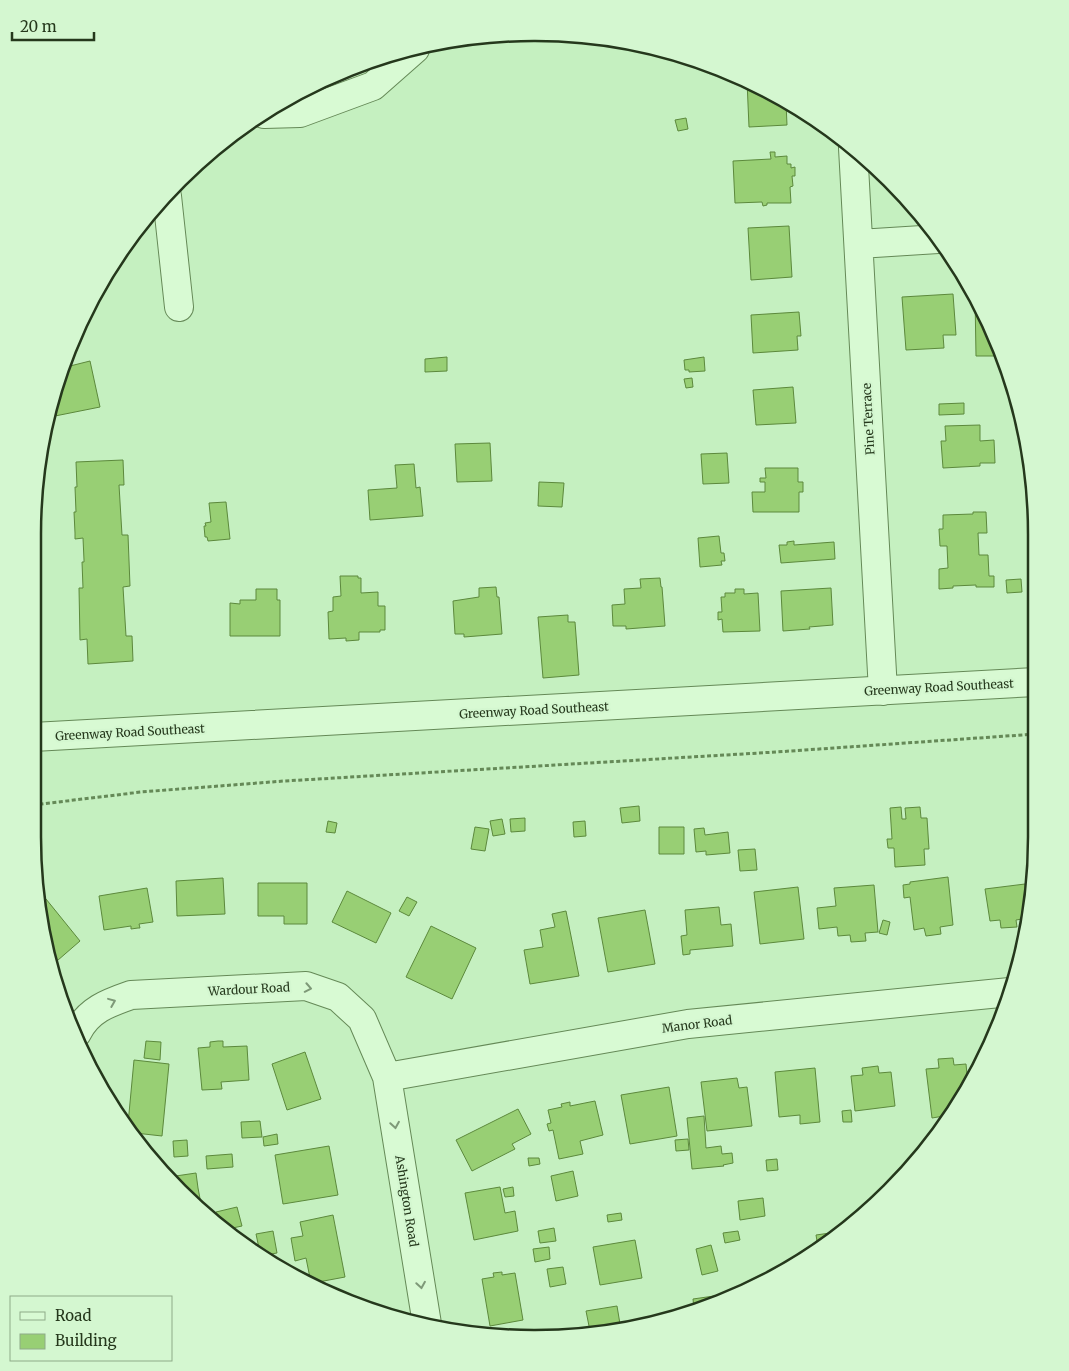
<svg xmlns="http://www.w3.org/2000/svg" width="1069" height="1371" viewBox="0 0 1069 1371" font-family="Merriweather,serif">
  <rect width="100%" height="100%" fill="#c5f0c0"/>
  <!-- building -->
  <path fill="#98cf74" stroke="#5c893c" d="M747,81L756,84L786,103L787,125L749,127Z
    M686,118L688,129L678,131L675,120Z
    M770,152H775V157L787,156V164H791V168L795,167V176H792L793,186L790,187L791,203H767V205L763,206L762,202L735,203L733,161L771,159Z
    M789,226L792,277L751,280L748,228Z
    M953,294L956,335H943L944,348L906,350L902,297Z
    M975,296L1001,355V356H976Z
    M799,312L801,336H797L798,350L753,353L751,315Z
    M447,357V371L425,372V359Z
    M704,357L705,371L689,372V370H685L684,360Z
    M90,361L100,407L50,417L62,368Z
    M692,378L693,387L686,388L684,379Z
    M793,387L796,423L756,425L753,390Z
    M964,403V414L939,415V404Z
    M980,425V441L994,440L995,463H980V466L943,468L941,441H946L945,426Z
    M490,443L492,481L457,482L455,444Z
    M727,453L729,483L703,484L701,454Z
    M123,460L124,485H119L122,535H128L130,586L123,587L126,636H132L133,661L88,664L87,639L80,640L79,588H83L82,562H84V560L83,538L75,539V533L74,512H76L75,487H77L76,462Z
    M414,464L416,488L420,487L423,516L370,520L368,490L397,488L395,465Z
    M765,468H798V482H803V492H799V512H753L752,492H765V482H760V478H766Z
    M539,482L564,483L562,507L538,506Z
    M226,502L230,539L208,541L207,537H205L204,526H206L205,523L211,522L209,503Z
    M973,512H986L987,533H978L979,555H988L989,576H994V587H976V585L953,586V588L939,589V569L948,568L947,546H940L939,529H943V515L973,514Z
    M719,536L721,553H724L725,561H721L722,565L700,567L698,538Z
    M794,541V545L834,542L835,559L781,563L779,545H787V542Z
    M340,576H358V578H361V593L378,592V606H385V630H380V632H359V640L346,641V638L329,639L328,612L333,611V597L341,596Z
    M660,578L661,587H662L665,626L626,629V626H613L612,605L625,604L624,589L641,588L640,579Z
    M1021,579L1022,592L1007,593L1006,580Z
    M496,587L497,597H499L502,634L464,637V634H455L453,601L479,597V588Z
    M831,588L833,625L809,627L810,629L783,631L781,591Z
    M256,589H277V600H280V636H230V603L240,604V600H256Z
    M735,589H744V594L758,593L760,631L723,632L722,619L718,620V612H722L721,597H725V593H735Z
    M568,615V622H575L579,675L543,678L538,617Z
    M639,806L640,821L622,823L620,808Z
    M901,807L902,819H906L905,808L920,807L921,818H927L929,849H924L925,865L895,867L894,848H888L887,839H892L890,808Z
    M525,818V831L511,832L510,819Z
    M502,819L505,834L493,836L490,821Z
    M328,821L337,823L335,833L326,832Z
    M585,821L586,836L574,837L573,822Z
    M475,827L489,829L485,851L471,849Z
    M659,827H684V854H659Z
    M704,828L705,835L728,832L730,853L706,855V851L696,852L694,829Z
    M755,849L757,870L740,871L738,850Z
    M948,877L953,925L940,927L941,934L926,936L924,928L914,930L910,897L904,898L903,885L910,884V882Z
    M223,878L225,914L177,916L176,881Z
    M258,883H307V924H284V916H258Z
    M1025,884L1028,918L1016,920L1017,927L1001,928L1000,920L990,921L985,889Z
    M874,885L878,932L865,933L866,941L851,942L850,935L838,936L837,927L819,929L817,908L836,906L834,888Z
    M798,887L804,939L760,944L754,892Z
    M147,888L153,922L139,924L140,928H138L131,929V926L104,930L99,896Z
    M347,891L391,913L376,943L332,922Z
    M407,897L417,902L409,916L399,911Z
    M46,899L80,941L50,967L41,902Z
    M719,907L721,925L731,924L733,946L690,950V954L683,955L681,936L687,935L685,910Z
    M645,910L655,964L608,972L598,918Z
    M566,911L579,976L530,984L524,950L543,947L540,930L555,927L552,914Z
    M883,920L890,922L887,935L879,933Z
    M431,926L476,948L452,999L406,977Z
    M146,1041L161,1042L160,1060L144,1058Z
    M218,1041H223V1047L247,1046L249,1080L221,1082L222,1089L202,1090L198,1048L210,1047V1042Z
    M305,1052L321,1099L287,1110L272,1064Z
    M953,1058L954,1065L966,1064L968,1084L951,1117L950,1115L932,1118L926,1069L939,1068L938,1059Z
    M134,1060L169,1064L162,1136L135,1133L128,1124Z
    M878,1066L879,1073L891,1072L895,1106L855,1111L851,1076L863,1075L862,1068Z
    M815,1068L820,1122L800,1124V1115L779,1117L775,1072Z
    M737,1078L739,1088L747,1087L752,1126L707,1131L701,1082Z
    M669,1087L677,1136L630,1144L621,1095Z
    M595,1101L603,1135L580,1141L583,1154L559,1159L553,1130L549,1131L547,1124L551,1123L548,1110L562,1107L561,1104L570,1102V1106Z
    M518,1109L531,1134L512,1144L515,1149L472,1171L456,1140Z
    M851,1110L852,1122H843L842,1111Z
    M704,1116L706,1148L721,1146L722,1154L732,1153L733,1163L723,1165L724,1166L692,1169L687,1118Z
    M260,1121L262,1137L242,1138L241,1122Z
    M277,1134L278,1144L264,1146L263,1137Z
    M688,1139L689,1150L676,1151L675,1140Z
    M187,1140L188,1156L174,1157L173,1141Z
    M329,1146L338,1195L283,1204L275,1155Z
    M232,1154L233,1167L207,1169L206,1156Z
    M528,1158H539L540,1164L529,1166Z
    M777,1159L778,1170L767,1171L766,1160Z
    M573,1171L578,1196L556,1201L551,1176Z
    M196,1173L198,1188L202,1209L180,1192L169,1177Z
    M500,1187L505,1213L515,1211L518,1231L474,1240L465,1193Z
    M513,1187L514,1196L505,1197L503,1189Z
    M763,1198L765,1216L740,1220L738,1201Z
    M237,1207L242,1226L228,1229L218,1221L216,1212Z
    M621,1213L622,1220L608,1222L607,1215Z
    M333,1215L345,1277L313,1283H311L306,1258L295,1261L291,1238L303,1236L300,1222Z
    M554,1228L556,1241L540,1243L538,1231Z
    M273,1231L277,1253L271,1254L272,1260H269L260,1253L256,1234Z
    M738,1231L740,1240L725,1243L723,1233Z
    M837,1232L818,1247L816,1235Z
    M635,1240L642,1278L600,1285L593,1247Z
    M711,1245L718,1271L702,1275L696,1249Z
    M549,1247L550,1259L535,1262L533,1249Z
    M563,1267L566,1284L550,1287L547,1269Z
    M502,1272V1275L515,1273L523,1320L490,1326L482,1279L494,1277L493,1273Z
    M714,1296L715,1300L694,1309L693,1299Z
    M617,1306L620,1324L643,1320L644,1324L590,1331L586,1311Z"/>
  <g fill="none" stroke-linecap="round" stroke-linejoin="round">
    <!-- minor casing -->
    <g stroke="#658957" stroke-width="30">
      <path id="minor" d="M264,114L300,113L373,86L415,49
        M853,148L883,691
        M167,196L179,307
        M859,244L938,239
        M33,737L1036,682
        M77,1033C88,1010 108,1003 131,995L306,986L338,997L362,1019L387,1077L427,1324
        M387,1077L688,1024L1010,992"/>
    </g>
    <!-- path -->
    <path stroke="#658957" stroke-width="3" stroke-dasharray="4 2.5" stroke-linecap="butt" d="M33,805L141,792L284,781L776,752L1036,734"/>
    <!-- minor -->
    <use href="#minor" stroke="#d8fad3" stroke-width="28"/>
  </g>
  <!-- one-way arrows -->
  <defs><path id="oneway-chevron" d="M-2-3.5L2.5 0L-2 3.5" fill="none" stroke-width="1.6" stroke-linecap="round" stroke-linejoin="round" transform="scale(1.25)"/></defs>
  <g stroke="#7e9978">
    <use href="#oneway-chevron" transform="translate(308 988) rotate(11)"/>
    <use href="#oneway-chevron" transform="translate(112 1002) rotate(-22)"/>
    <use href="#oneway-chevron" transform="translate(395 1125) rotate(81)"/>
    <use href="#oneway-chevron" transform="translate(421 1285) rotate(81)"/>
  </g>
  <g text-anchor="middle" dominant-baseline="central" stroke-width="4.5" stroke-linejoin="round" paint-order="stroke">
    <!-- street labels -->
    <g font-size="12" fill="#25381c" stroke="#d4f7d0">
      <text transform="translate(868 419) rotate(-93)">Pine Terrace</text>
      <text transform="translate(939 687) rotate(-3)">Greenway Road Southeast</text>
      <text transform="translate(534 710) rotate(-3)">Greenway Road Southeast</text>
      <text transform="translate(130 732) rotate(-3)">Greenway Road Southeast</text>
      <text transform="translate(249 989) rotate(-3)">Wardour Road</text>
      <text transform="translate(697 1024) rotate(-7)">Manor Road</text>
      <text transform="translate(407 1201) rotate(81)">Ashington Road</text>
    </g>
  </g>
  <!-- crop -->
  <path d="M0 0H1069V1371H0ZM534 41H535A493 493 0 0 1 1028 534V837A493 493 0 0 1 535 1330H534A493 493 0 0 1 41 837V534A493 493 0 0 1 534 41Z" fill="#d4f7d0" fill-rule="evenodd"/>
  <path fill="none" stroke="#25381c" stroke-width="2.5" d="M534 41H535A493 493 0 0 1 1028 534V837A493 493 0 0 1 535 1330H534A493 493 0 0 1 41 837V534A493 493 0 0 1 534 41Z"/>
  <!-- legend -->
  <rect x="10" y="1296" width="162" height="65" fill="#d4f7d0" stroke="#8eab88"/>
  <rect x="20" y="1312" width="25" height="8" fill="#d8fad3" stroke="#8eab88"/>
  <text x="55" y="1321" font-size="15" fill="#25381c">Road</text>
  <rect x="20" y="1334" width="25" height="15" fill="#98cf74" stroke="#8eab88"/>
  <text x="55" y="1346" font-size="15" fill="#25381c">Building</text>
  <!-- scale -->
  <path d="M12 32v8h82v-8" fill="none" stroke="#25381c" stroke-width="2.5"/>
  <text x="20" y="32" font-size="15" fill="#25381c" stroke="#d4f7d0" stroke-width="4" paint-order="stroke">20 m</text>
</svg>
